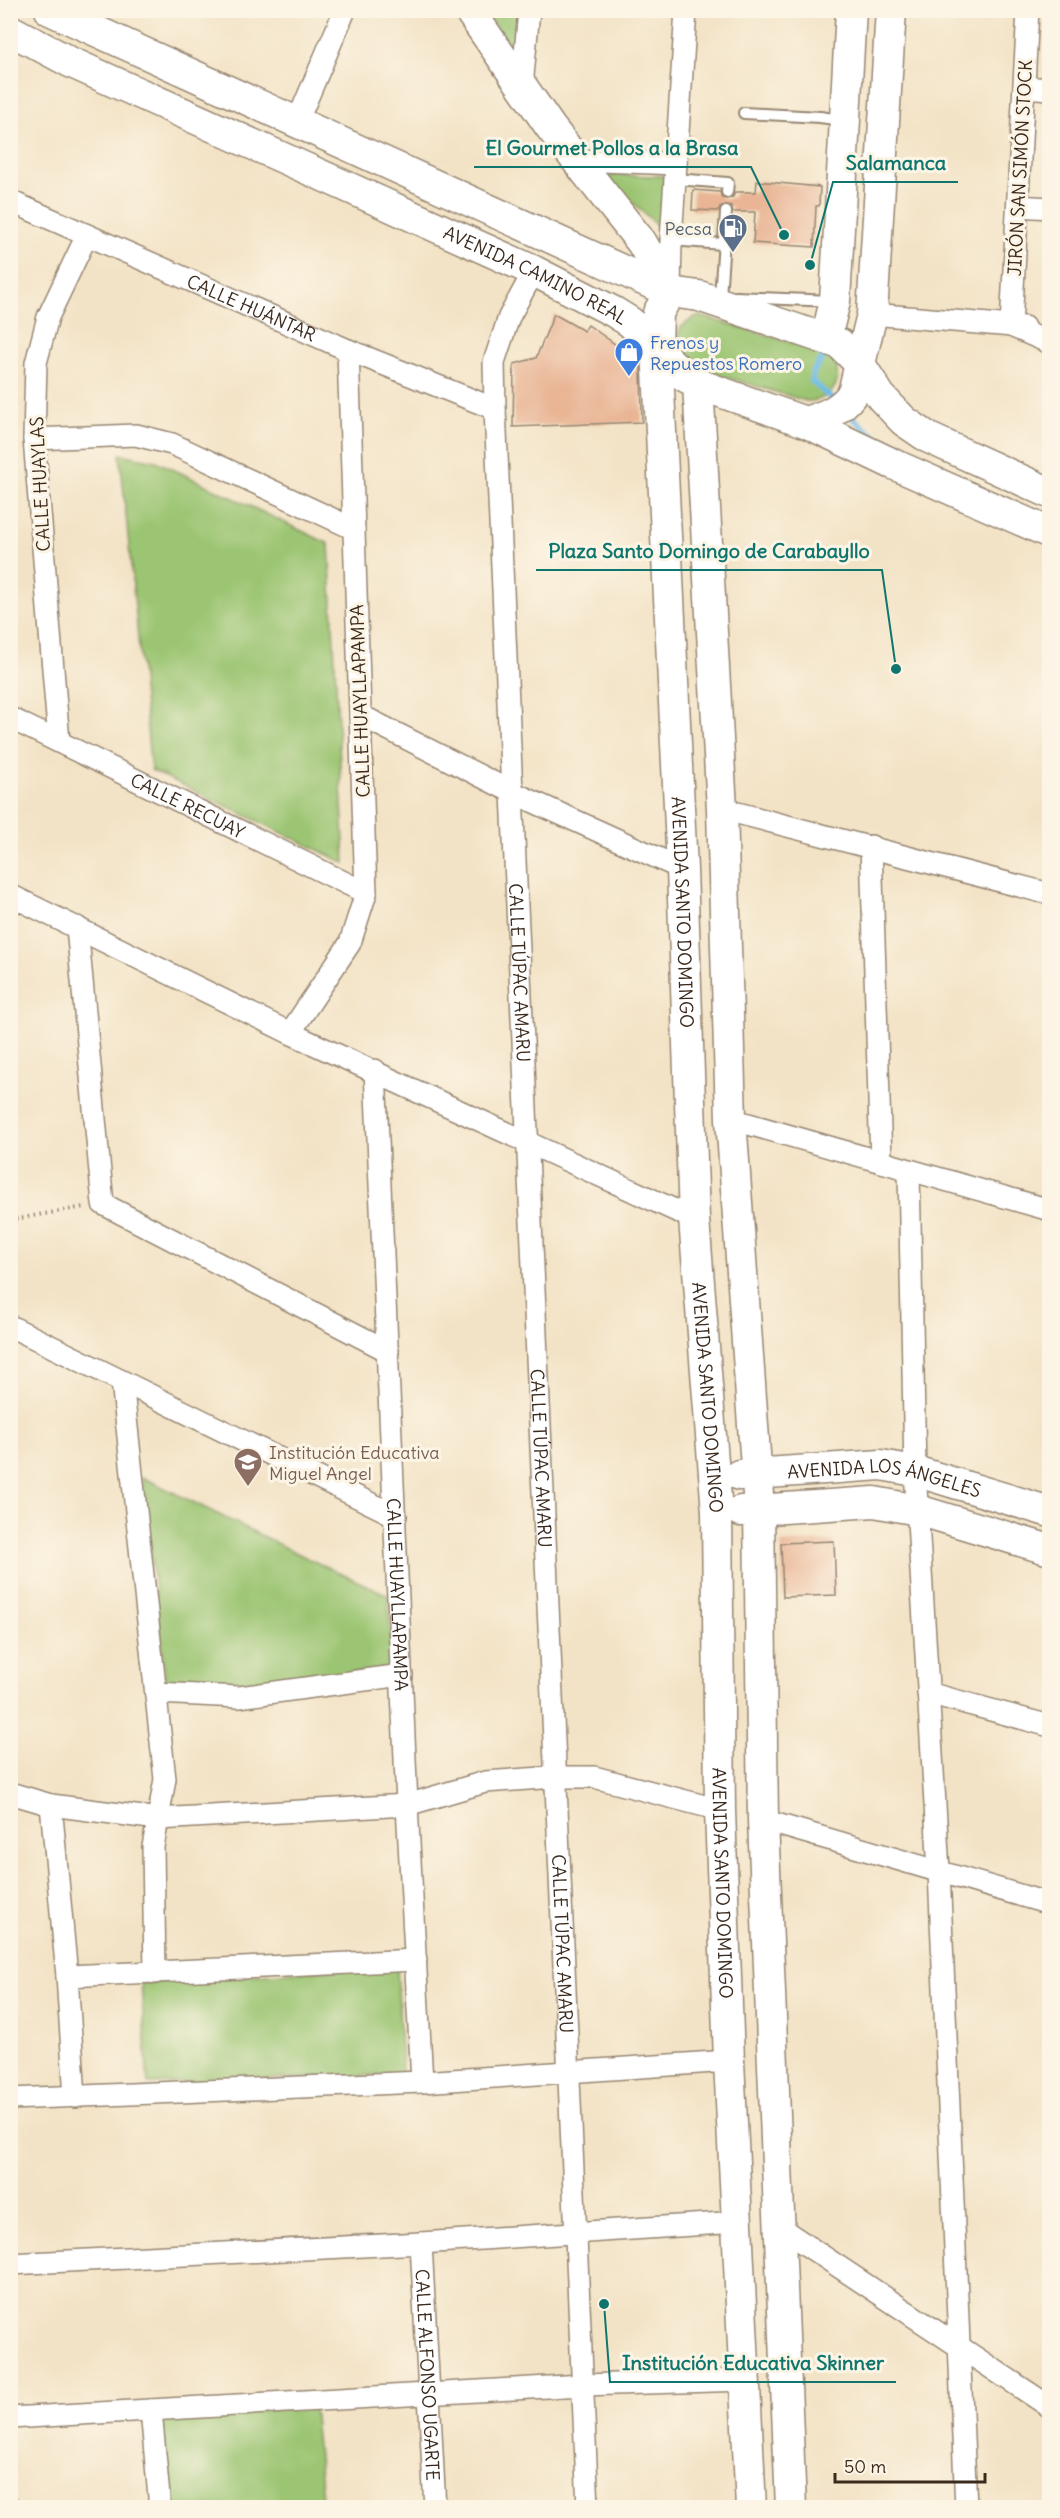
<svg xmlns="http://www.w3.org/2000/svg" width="1060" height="2518" viewBox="0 0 1060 2518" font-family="Delius,sans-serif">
  <rect width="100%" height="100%" fill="#fcf5e5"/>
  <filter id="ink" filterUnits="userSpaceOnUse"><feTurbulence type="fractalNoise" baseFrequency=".0167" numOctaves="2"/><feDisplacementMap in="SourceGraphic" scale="12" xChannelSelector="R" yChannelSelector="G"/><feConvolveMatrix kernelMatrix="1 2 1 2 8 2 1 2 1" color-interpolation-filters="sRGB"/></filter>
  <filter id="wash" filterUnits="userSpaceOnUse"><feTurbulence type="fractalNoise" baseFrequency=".008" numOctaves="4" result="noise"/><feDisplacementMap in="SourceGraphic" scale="24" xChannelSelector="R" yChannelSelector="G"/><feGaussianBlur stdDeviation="1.35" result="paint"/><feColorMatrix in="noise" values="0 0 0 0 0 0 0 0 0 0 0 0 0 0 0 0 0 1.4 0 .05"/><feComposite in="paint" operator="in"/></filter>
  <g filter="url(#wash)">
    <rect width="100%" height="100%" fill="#f3e3c6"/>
    <!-- green -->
    <path fill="#9bc572" stroke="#6b7848" stroke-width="1.5" d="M484,11H519L514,51Z
      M603,175L665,176L660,228Z
      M695,317H704L824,352C849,371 837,402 806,401L695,368L677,352L675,343L681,327Z
      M120,454L156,461L329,544L345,863L151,770Z
      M142,1477L307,1558L388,1595L393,1667L239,1689L166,1685Z
      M397,1965L402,2074L148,2084L141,1983Z
      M313,2407L323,2507H168L160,2416Z"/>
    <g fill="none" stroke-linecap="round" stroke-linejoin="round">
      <!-- stream -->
      <path stroke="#70bbe9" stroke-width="6" d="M829,348L813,372L812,381L834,401
        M846,412L886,446"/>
    </g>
    <g id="blocks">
      <!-- building -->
      <path fill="#e9b595" d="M757,181L820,187L819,206H816L814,247L753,243L755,212H733L731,206L726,205L720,207L719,211L692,210L693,190L720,192L722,198L727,199L733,197L735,192H756Z
        M554,314L584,331L588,325L636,359L641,368L642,422L513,427L514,364L536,358Z
        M834,1541L836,1595L783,1597L781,1543Z"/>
    </g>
  </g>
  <g filter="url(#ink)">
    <use href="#blocks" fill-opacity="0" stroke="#978672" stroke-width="1.5"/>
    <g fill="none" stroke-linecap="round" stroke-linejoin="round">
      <!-- lane casing -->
      <g stroke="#978672" stroke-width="14">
        <path id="lane" d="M744,113L820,117L842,120
          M675,179L728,183L727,192
          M671,240L723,244
          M720,297L726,212
          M736,297L832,301"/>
      </g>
      <!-- street casing -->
      <g stroke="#978672" stroke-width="24">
        <g id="street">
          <path d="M1028,10L1011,326L1050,343"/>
          <path d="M522,87L529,10"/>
          <path d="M1024,87L1050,89"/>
          <path d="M297,122L345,10"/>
          <path d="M577,160L676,164"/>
          <path id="s1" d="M10,201L348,350L495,409"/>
          <path d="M1018,206L1050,208"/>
          <path id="s2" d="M534,271L509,317L494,362L495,409L588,2508"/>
          <path d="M670,292L671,240L686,10"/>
          <path d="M872,314L1024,327"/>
          <path d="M34,439L136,435L172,444L354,529"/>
          <path d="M360,715L512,792L682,869"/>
          <path id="s3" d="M10,718L366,893"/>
          <path d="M59,742L34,439L36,363L48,317L87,235"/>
          <path d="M722,809L1050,894"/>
          <path d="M871,846L881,1162"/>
          <path d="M10,895L290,1033L694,1219"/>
          <path d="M77,927L103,1204L388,1351"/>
          <path d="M290,1033L350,943L366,893L348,350"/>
          <path id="s4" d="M375,1070L407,1805L422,2082"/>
          <path d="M731,1119L1050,1210"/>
          <path d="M909,1171L915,1471L939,1871L966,2508"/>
          <path d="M10,1326L396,1516"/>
          <path d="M122,1381L165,1779L153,1847L155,1973"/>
          <path d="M156,1693L239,1697L402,1675"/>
          <path d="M928,1693L1050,1726"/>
          <path d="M10,1793L51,1805L158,1819L407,1805L485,1782L556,1777H594L720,1810"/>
          <path d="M51,1805L67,1976L75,2097"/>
          <path d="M763,1820L1050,1904"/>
          <path d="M67,1976L416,1960"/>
          <path d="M10,2099L422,2082L729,2061"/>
          <path d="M779,2227L1050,2407"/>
          <path id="s5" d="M421,2243L435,2508"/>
          <path d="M10,2264L421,2243L738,2222"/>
          <path d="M151,2410L160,2508"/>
          <path d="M10,2418L582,2385L746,2380"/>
          <path d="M10,2507L11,2508"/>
        </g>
      </g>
      <!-- secondary casing -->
      <g stroke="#978672" stroke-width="33">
        <g id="secondary">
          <path d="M50,10L670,292L699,296L840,344L860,364L881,397L904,421L929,438L1050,493"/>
          <path d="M469,10L551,128L642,243L670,292"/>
          <path id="s6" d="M10,30L70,62L534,271L614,312L630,322L684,376L698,384L805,422L893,464L1050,533"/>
          <path id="s7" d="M670,292L658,313L657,348L682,869L694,1219L717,1512L720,1810L729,2061L751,2508"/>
          <path d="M826,338L835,301L851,10"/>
          <path d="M698,384L722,809L731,1119L759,1509L763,1820L791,2508"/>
          <path d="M805,422C825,416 840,411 853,393L872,314L891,10"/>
          <path id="s8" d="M739,1475L881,1465L915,1471L1050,1512"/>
          <path d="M741,1511L874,1502L918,1510L1050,1550"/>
        </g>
      </g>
      <!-- path -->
      <path stroke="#978672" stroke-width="4" stroke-dasharray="1.5 4.5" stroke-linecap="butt" d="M10,1220L84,1207"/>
      <!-- lane -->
      <use href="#lane" stroke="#fff" stroke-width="10"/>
      <!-- street -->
      <use href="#street" stroke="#fff" stroke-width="21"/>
      <!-- secondary -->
      <use href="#secondary" stroke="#fff" stroke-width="30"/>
    </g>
  </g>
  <!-- icons -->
  <defs>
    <g id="fuel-pin" transform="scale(1.5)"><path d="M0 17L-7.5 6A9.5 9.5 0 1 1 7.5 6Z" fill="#5c6f8a" stroke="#fcf5e5"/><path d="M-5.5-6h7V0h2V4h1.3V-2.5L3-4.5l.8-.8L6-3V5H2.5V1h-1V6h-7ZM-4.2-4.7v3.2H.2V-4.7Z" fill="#fff"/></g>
    <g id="shop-pin" transform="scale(1.5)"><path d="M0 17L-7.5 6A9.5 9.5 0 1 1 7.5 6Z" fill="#3f7fe0" stroke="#fcf5e5"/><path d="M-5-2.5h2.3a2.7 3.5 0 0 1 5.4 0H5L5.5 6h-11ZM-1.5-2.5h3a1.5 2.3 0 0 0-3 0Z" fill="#fff"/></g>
    <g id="school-pin" transform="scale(1.5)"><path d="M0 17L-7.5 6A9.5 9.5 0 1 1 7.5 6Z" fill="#8d6e63" stroke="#fcf5e5"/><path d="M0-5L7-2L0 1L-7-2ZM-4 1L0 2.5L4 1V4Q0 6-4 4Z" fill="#fff"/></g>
  </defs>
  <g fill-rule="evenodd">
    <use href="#fuel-pin" x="733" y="228"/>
    <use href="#shop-pin" x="629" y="352"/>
    <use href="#school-pin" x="248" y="1462"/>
  </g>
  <g text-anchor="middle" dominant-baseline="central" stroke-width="6" stroke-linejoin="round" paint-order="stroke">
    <!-- street labels -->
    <g font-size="18" fill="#3b2a1e" stroke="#fcf5e5">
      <text transform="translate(1020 168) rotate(-87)">JIRÓN SAN SIMÓN STOCK</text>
      <text stroke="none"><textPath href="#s6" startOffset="580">AVENIDA CAMINO REAL</textPath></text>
      <text stroke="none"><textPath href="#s1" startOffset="264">CALLE HUÁNTAR</textPath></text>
      <text transform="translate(40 484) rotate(-93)">CALLE HUAYLAS</text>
      <text transform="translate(360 701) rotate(-92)">CALLE HUAYLLAPAMPA</text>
      <text stroke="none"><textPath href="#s3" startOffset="198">CALLE RECUAY</textPath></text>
      <text stroke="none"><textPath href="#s7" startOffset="624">AVENIDA SANTO DOMINGO</textPath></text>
      <text stroke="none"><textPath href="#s2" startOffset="711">CALLE TÚPAC AMARU</textPath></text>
      <text stroke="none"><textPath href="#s7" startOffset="1110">AVENIDA SANTO DOMINGO</textPath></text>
      <text stroke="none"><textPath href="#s2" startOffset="1197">CALLE TÚPAC AMARU</textPath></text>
      <text stroke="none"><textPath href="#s8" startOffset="147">AVENIDA LOS ÁNGELES</textPath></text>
      <text stroke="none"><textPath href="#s4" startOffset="525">CALLE HUAYLLAPAMPA</textPath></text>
      <text stroke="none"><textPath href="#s7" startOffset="1596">AVENIDA SANTO DOMINGO</textPath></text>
      <text stroke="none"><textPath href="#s2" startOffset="1683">CALLE TÚPAC AMARU</textPath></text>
      <text stroke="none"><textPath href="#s5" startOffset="132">CALLE ALFONSO UGARTE</textPath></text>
    </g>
    <!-- service labels -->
    <g font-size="18" fill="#4e5e75" stroke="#fcf5e5" text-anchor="end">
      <text x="712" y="228">Pecsa</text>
    </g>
    <!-- shop labels -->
    <g font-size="18" fill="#366cbe" stroke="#fcf5e5" text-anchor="start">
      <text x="650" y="342">Frenos y<tspan x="650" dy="21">Repuestos Romero</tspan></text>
    </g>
    <!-- education labels -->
    <g font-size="18" fill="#785e54" stroke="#fcf5e5" text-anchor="start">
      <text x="269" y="1452">Institución Educativa<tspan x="269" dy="21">Miguel Angel</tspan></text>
    </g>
  </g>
  <!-- callouts -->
  <path fill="none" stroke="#0f766e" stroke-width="2" d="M784 235L751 167H474M810 265L833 182H958M896 669L882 570H536M604 2304L610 2382H896"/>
  <g fill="#0f766e" stroke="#fcf5e5" stroke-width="2">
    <circle cx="784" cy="235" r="6"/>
    <circle cx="810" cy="265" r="6"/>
    <circle cx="896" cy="669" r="6"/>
    <circle cx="604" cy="2304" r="6"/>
  </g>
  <g font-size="20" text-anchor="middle" font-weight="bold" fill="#0f766e" stroke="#fcf5e5" stroke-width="6" stroke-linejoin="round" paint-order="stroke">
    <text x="612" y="155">El Gourmet Pollos a la Brasa</text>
    <text x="896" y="170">Salamanca</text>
    <text x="709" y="558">Plaza Santo Domingo de Carabayllo</text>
    <text x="753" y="2370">Institución Educativa Skinner</text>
  </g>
  <!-- margin -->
  <rect width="1060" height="2518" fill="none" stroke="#fcf5e5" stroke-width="36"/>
  <!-- scale -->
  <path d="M835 2473v9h150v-9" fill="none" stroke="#3b2a1e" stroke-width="3"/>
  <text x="844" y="2473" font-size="18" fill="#3b2a1e" stroke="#fcf5e5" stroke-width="4.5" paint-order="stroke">50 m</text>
</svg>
